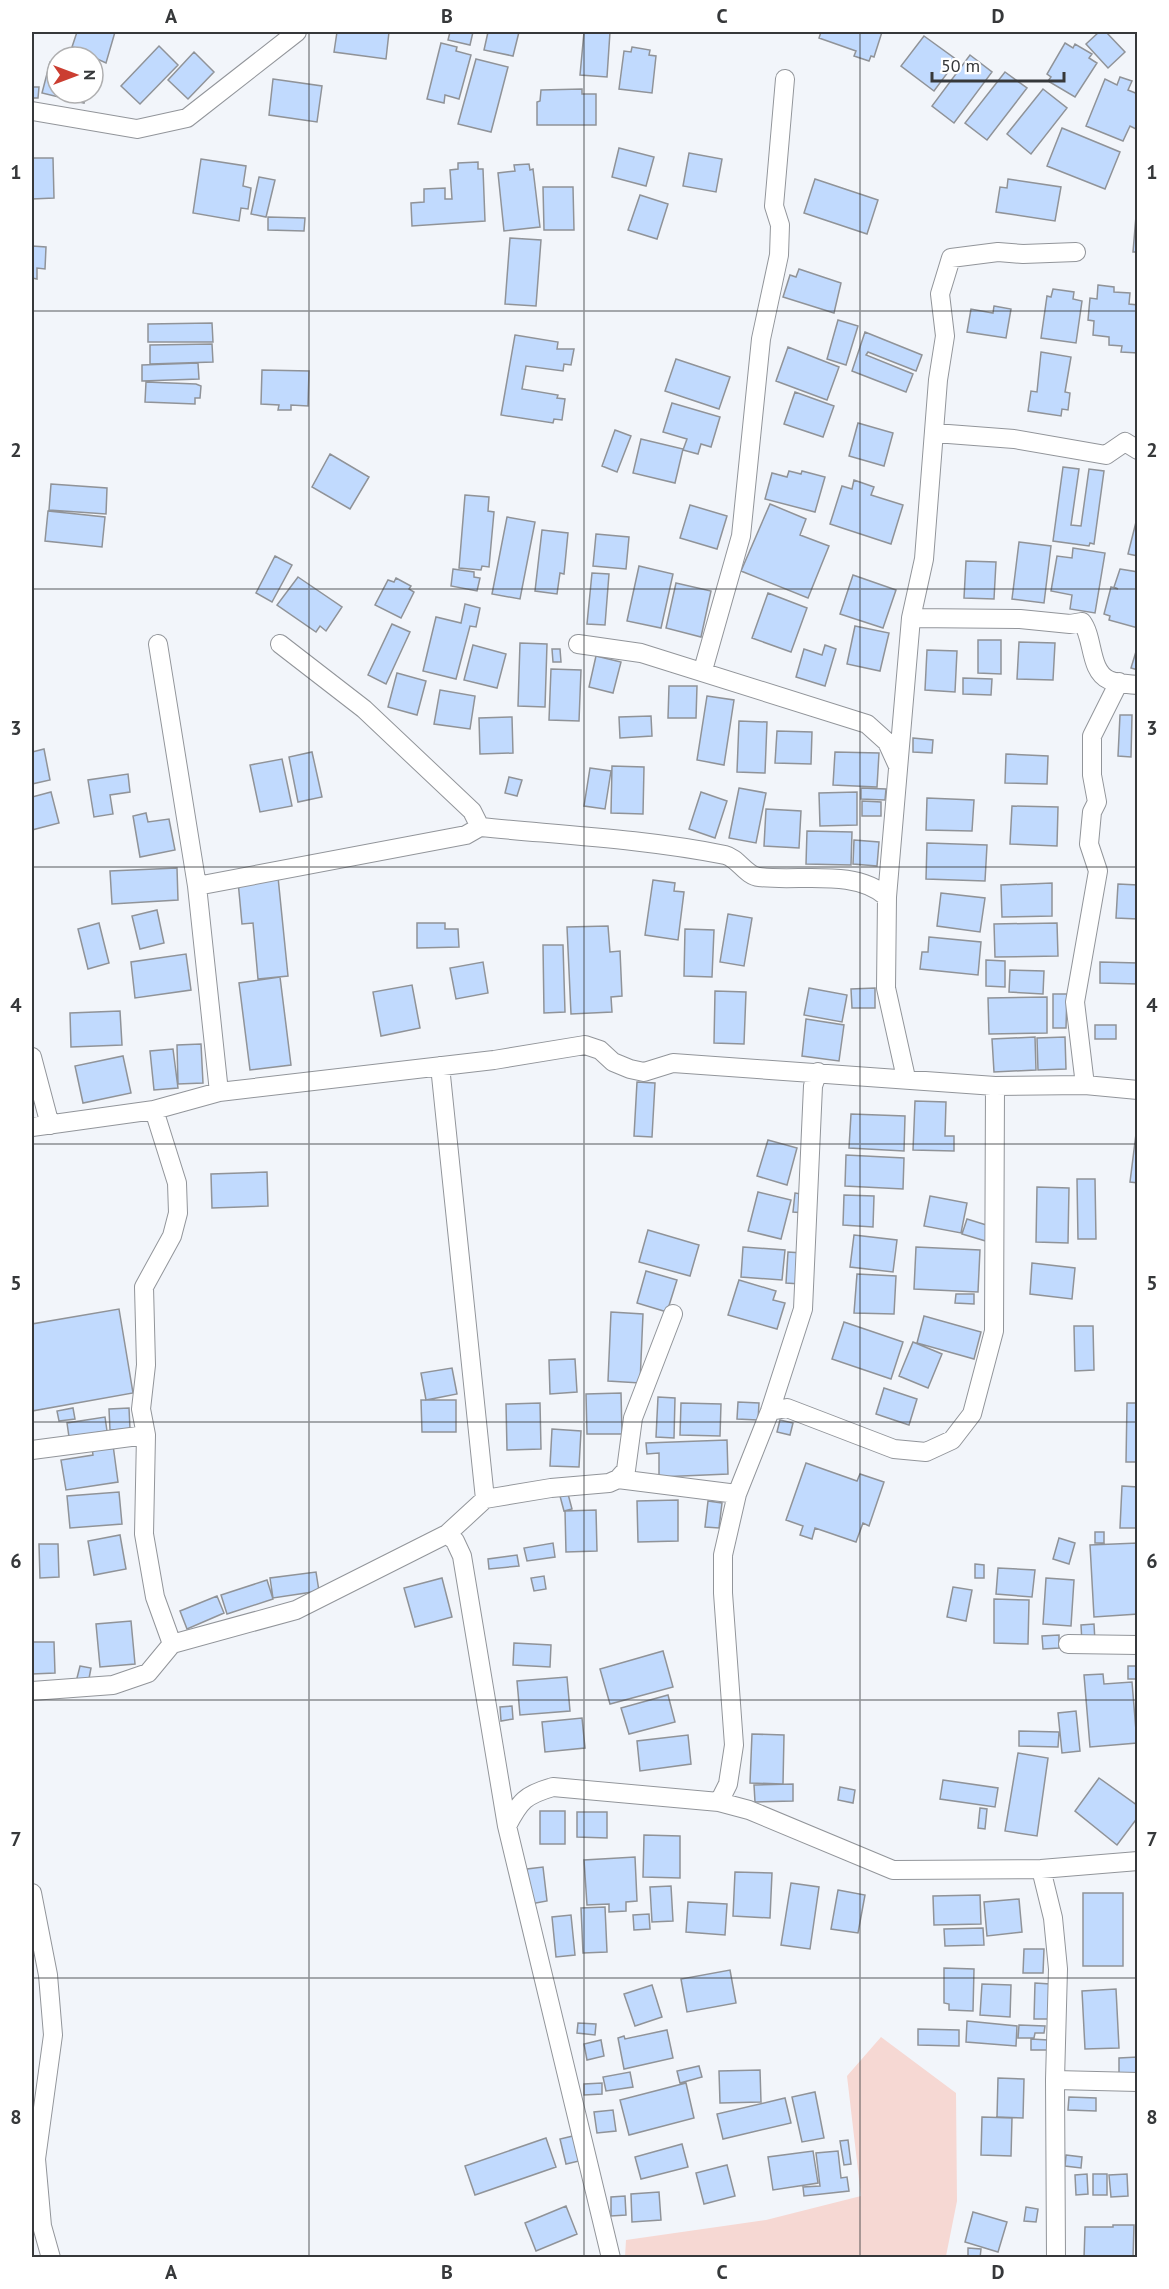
<svg xmlns="http://www.w3.org/2000/svg" width="1169" height="2289" viewBox="0 0 1169 2289" font-family="'PT Sans',sans-serif">
  <rect width="100%" height="100%" fill="#f2f5fa"/>
  <!-- green -->
  <path fill="#f6d8d3" d="M881,2037L956,2093L957,2201L946,2256L625,2257L626,2240L766,2220L861,2196L847,2076Z"/>
  <!-- building -->
  <path fill="#c1dafe" stroke="#909398" stroke-width="1.5" d="M77,32H115L106,63L93,57L79,55L81,49L72,47Z
    M337,32H389L386,59L334,52Z
    M450,32H473L470,45L448,40Z
    M488,32H519L513,56L484,50Z
    M584,32H610L607,77L580,75Z
    M821,32H882L874,57L871,56L869,61L854,56L856,51L819,38Z
    M1099,32H1106L1125,52L1108,68L1086,44Z
    M924,36L957,60L934,91L901,66Z
    M441,43L457,47L456,51L471,55L459,99L445,95L444,103L427,99Z
    M1065,43L1073,48L1075,44L1092,54L1089,58L1097,63L1075,97L1048,81L1051,77L1047,74Z
    M159,46L178,65L140,104L121,86Z
    M632,47L650,50L649,55L656,56L652,93L619,89L624,51L631,52Z
    M194,52L214,72L188,99L168,80Z
    M970,55L992,72L954,123L932,106Z
    M476,59L508,67L491,132L458,124Z
    M57,61V93H86L84,103L42,93L50,62L56,63Z
    M1005,72L1027,88L987,140L965,123Z
    M1120,77L1132,81L1128,90L1138,94V130L1130,126L1123,141L1086,126L1105,79L1117,85Z
    M273,79L322,86L317,122L269,115Z
    M32,87H39L38,98H32Z
    M582,89V94H596V125H537V102L540,101L541,90Z
    M1043,89L1067,108L1031,154L1007,134Z
    M1062,128L1120,152L1105,189L1047,166Z
    M619,148L654,157L646,186L612,177Z
    M689,153L722,159L716,192L683,186Z
    M32,158H53L54,198L32,199Z
    M201,159L246,166L243,186L251,188L248,209L241,208L239,221L193,213Z
    M478,162V169H483L485,221L412,226L411,203L424,202V189L445,188V199H452L450,170L458,169V163Z
    M529,164L530,170L533,169L540,227L504,231L498,173L515,171L514,165Z
    M259,177L275,180L266,217L251,214Z
    M815,179L878,200L867,234L804,213Z
    M1008,179L1061,187L1055,221L996,212L1000,187L1007,188Z
    M543,187H573L574,230H544Z
    M640,195L668,204L657,239L628,230Z
    M1136,216H1138V252H1133Z
    M268,217L305,218L304,231L268,230Z
    M510,238L541,240L536,306L505,304Z
    M32,246L46,247L45,269L37,268V279L32,278Z
    M799,269L841,283L834,313L783,297L790,275L796,277Z
    M1098,285L1114,287V292L1130,293L1129,304L1138,305V353L1121,352L1122,346L1109,345V337L1093,335L1094,321L1088,320L1090,298L1097,299Z
    M1053,289L1074,292L1073,299L1082,301L1076,343L1041,338L1047,296L1051,297Z
    M994,306L1011,309L1006,338L967,332L971,309L993,313Z
    M838,320L858,326L846,365L827,359Z
    M212,323L213,342H148V324Z
    M865,332L922,355L916,371L868,352L866,355L913,374L906,392L852,371Z
    M515,335L558,342L557,349H574L571,365L564,364L563,371L526,366L522,389L558,395L557,398L565,399L562,420L554,419L553,423L501,415Z
    M212,344L213,362L150,364V345Z
    M788,347L839,367L827,400L776,381Z
    M1041,352L1071,357L1065,392L1070,393L1068,410L1062,409L1061,416L1028,411L1031,391L1037,392Z
    M676,359L730,377L719,409L665,391Z
    M198,363L199,379L142,381V365Z
    M262,370L309,371L308,406L291,405V410H278L279,405L261,404Z
    M146,382L196,384L201,386L200,398H195V404L145,402Z
    M795,392L834,406L823,437L784,424Z
    M672,403L720,417L711,447L701,444L698,454L683,450L687,439L663,432Z
    M858,423L893,433L884,466L849,456Z
    M615,430L631,436L617,472L602,466Z
    M641,439L683,449L675,483L633,473Z
    M330,454L369,477L350,509L312,487Z
    M1063,467L1079,469L1071,525L1081,526L1089,469L1104,471L1094,544L1090,543L1089,546L1053,541Z
    M789,471L801,474L802,471L825,477L815,512L765,499L772,473L787,477Z
    M854,480L874,487L871,495L903,505L891,544L830,524L842,486L852,489Z
    M51,484L107,488L106,514L49,510Z
    M465,495L489,497L488,511L494,512L489,567L482,566L481,570L459,568Z
    M770,504L806,519L800,535L829,546L808,598L741,571Z
    M690,505L727,516L717,549L680,538Z
    M48,511L105,517L102,547L45,541Z
    M507,517L535,522L520,599L492,594Z
    M1137,518H1138V556L1128,554Z
    M542,530L568,533L564,574L560,573L557,594L535,591Z
    M596,534L629,537L626,569L593,566Z
    M1019,542L1051,546L1044,603L1012,599Z
    M1073,548L1105,553L1095,613L1070,609L1072,595L1051,591L1057,556L1072,558Z
    M275,556L292,565L272,602L256,593Z
    M966,561L996,562L994,599L964,598Z
    M639,566L673,574L661,628L627,621Z
    M453,569L474,572V577L480,578L477,591L451,586Z
    M1120,569L1138,572V628L1109,620L1110,616L1104,614L1111,587L1118,589L1114,587Z
    M592,573L609,574L605,625L587,624Z
    M853,575L896,590L883,628L840,614Z
    M298,577L342,607L326,631L320,626L316,632L277,605Z
    M396,578L411,586L409,589L414,592L401,618L375,605L388,580L394,582Z
    M676,583L711,591L701,637L666,628Z
    M768,593L807,608L791,652L752,638Z
    M465,604L480,608L476,627L470,626L456,679L423,671L436,617L461,623Z
    M392,624L410,632L386,684L368,675Z
    M855,626L889,633L880,671L847,664Z
    M978,640H1001V674L978,673Z
    M1019,642L1055,643L1053,680L1017,679Z
    M520,643L547,644L545,707L518,706Z
    M473,645L506,654L497,688L464,680Z
    M825,645L836,649L825,686L796,677L804,649L822,655Z
    M1138,645V670L1131,668Z
    M552,649H560L561,662H553Z
    M927,650L957,651L955,692L925,690Z
    M596,656L621,662L613,693L589,687Z
    M551,669L581,670L579,721L549,720Z
    M397,673L426,681L417,715L388,707Z
    M963,678L992,679L991,695L963,694Z
    M669,686H697L696,718H668Z
    M440,690L475,696L470,729L434,724Z
    M707,696L734,700L724,765L697,760Z
    M1120,715H1132L1131,757L1118,756Z
    M651,716L652,736L620,738L619,717Z
    M512,717L513,753L480,754L479,718Z
    M739,721L767,722L765,773L737,772Z
    M777,731L812,732L811,764L775,763Z
    M913,738L933,740L932,753L913,752Z
    M44,749L50,780L32,784V752Z
    M312,752L322,797L298,802L289,757Z
    M835,752L879,753L877,787L833,785Z
    M1006,754L1048,756L1047,784L1005,783Z
    M282,759L292,806L260,812L250,765Z
    M612,766L644,767L643,814L611,813Z
    M590,768L611,771L605,809L584,806Z
    M128,774L130,792L110,795L113,814L94,817L88,780Z
    M509,777L522,780L517,796L505,793Z
    M739,788L766,793L756,843L729,838Z
    M861,788L886,789L885,800L861,799Z
    M51,792L59,823L32,830V797Z
    M701,792L727,801L715,838L689,829Z
    M857,792V825L820,826L819,793Z
    M927,798L974,800L972,831L926,830Z
    M862,801L881,802V816H862Z
    M1012,806L1058,807L1057,846L1010,844Z
    M766,809L801,811L799,848L764,846Z
    M146,813L148,822L169,819L175,850L140,857L133,816Z
    M807,831L852,832L851,865L806,864Z
    M854,840L879,842L877,866L853,864Z
    M927,843L987,845L985,881L926,879Z
    M177,868L178,900L112,904L110,871Z
    M278,877L288,976L258,979L253,923L242,924L238,881Z
    M653,880L675,883L674,891L684,892L678,940L645,935Z
    M1052,883V916L1002,917L1001,885Z
    M1118,884L1138,885V919L1116,918Z
    M941,893L985,898L980,932L937,926Z
    M157,910L164,943L140,949L132,916Z
    M728,914L752,918L744,966L720,962Z
    M99,923L109,963L88,969L78,929Z
    M417,923H445V929H458L459,947L417,948Z
    M1057,923L1058,956L995,957L994,924Z
    M608,926L610,952L620,951L622,996L611,997L612,1012L571,1014L567,927Z
    M685,929L714,930L712,977L684,976Z
    M929,937L981,942L978,975L920,969L922,952H928Z
    M543,945H563L565,1012L544,1013Z
    M186,954L191,990L135,998L131,962Z
    M986,960L1005,961V987L986,986Z
    M483,962L488,993L456,999L450,968Z
    M1100,962L1138,963V984L1100,983Z
    M1010,970L1044,971L1043,994L1009,992Z
    M280,977L291,1065L250,1070L239,983Z
    M412,985L420,1028L381,1036L373,992Z
    M809,988L847,995L842,1022L804,1015Z
    M875,988V1008H852L851,989Z
    M715,991L746,992L744,1044L714,1043Z
    M1053,994H1067L1066,1028H1053Z
    M1047,997V1033L989,1034L988,998Z
    M120,1011L122,1045L71,1047L70,1013Z
    M806,1019L844,1025L839,1061L802,1056Z
    M1095,1025H1116V1039H1095Z
    M1035,1037L1036,1070L994,1072L992,1039Z
    M1065,1037L1066,1069L1038,1070L1037,1038Z
    M201,1044L203,1083L178,1084L177,1045Z
    M173,1049L178,1088L154,1090L150,1051Z
    M123,1056L131,1093L83,1103L75,1066Z
    M637,1082L655,1083L652,1137L634,1136Z
    M915,1101L946,1102L945,1136H954V1151L913,1150Z
    M851,1114L905,1116L904,1151L849,1148Z
    M1136,1134H1138V1183L1130,1182Z
    M768,1140L797,1148L787,1185L757,1176Z
    M846,1155L904,1158L903,1189L845,1186Z
    M267,1172L268,1206L212,1208L211,1174Z
    M1077,1179H1095L1096,1239H1078Z
    M1037,1187L1069,1188L1068,1243L1036,1242Z
    M758,1192L791,1200L781,1239L748,1231Z
    M795,1193L807,1195L805,1213L793,1212Z
    M844,1195L874,1196L873,1227L843,1225Z
    M930,1196L967,1203L961,1233L924,1226Z
    M967,1219L993,1227L989,1242L962,1234Z
    M648,1230L699,1245L690,1276L639,1262Z
    M854,1235L897,1240L893,1272L850,1267Z
    M743,1247L785,1250L782,1280L741,1277Z
    M916,1247L980,1250L978,1292L914,1289Z
    M788,1252L802,1253L800,1284L786,1283Z
    M1032,1263L1075,1268L1072,1299L1030,1294Z
    M646,1271L677,1280L667,1312L637,1303Z
    M857,1274L896,1276L894,1314L854,1313Z
    M739,1280L776,1291L773,1300L785,1303L777,1329L728,1315Z
    M956,1294H974V1304L955,1303Z
    M119,1309L133,1393L32,1411V1324Z
    M611,1312L643,1314L640,1383L608,1381Z
    M924,1316L981,1332L974,1359L917,1343Z
    M844,1322L903,1342L891,1379L832,1359Z
    M1074,1326H1093L1094,1370L1075,1371Z
    M913,1342L942,1354L928,1388L899,1376Z
    M575,1359L577,1392L550,1394L549,1360Z
    M452,1368L457,1394L426,1400L421,1373Z
    M884,1388L917,1399L909,1425L876,1414Z
    M621,1393L622,1434H587L586,1394Z
    M658,1397L675,1398L674,1438L656,1437Z
    M421,1400H456V1432H422Z
    M738,1402L759,1403L758,1420L737,1419Z
    M540,1403L541,1449L507,1450L506,1404Z
    M681,1403L721,1404L720,1436L680,1435Z
    M1127,1403H1138V1462H1126Z
    M73,1408L75,1419L59,1421L57,1411Z
    M129,1408L130,1429L110,1430L109,1409Z
    M105,1417L107,1431L69,1437L67,1423Z
    M780,1420L793,1423L790,1435L777,1432Z
    M552,1429L581,1431L579,1467L550,1466Z
    M727,1440L728,1474L659,1477V1453L647,1454L646,1443Z
    M113,1445L118,1482L66,1490L61,1460L93,1455L92,1448Z
    M806,1463L857,1481L860,1474L884,1482L869,1526L863,1523L856,1542L815,1528L812,1539L800,1535L803,1526L786,1520Z
    M1122,1486L1138,1487V1528H1120Z
    M119,1492L122,1524L70,1528L67,1496Z
    M568,1494L572,1509L564,1511L560,1496Z
    M678,1500V1541L638,1542L637,1501Z
    M708,1501L722,1503L719,1528L705,1527Z
    M596,1510L597,1551L566,1552L565,1511Z
    M1095,1532H1104V1543H1095Z
    M120,1535L126,1569L94,1575L88,1541Z
    M1059,1538L1075,1543L1069,1564L1053,1559Z
    M553,1543L555,1557L527,1561L524,1548Z
    M1138,1543V1614L1094,1617L1090,1545Z
    M39,1544H58L59,1577L40,1578Z
    M517,1555L519,1566L489,1569L488,1559Z
    M975,1564L984,1565V1578H975Z
    M998,1568L1035,1570L1032,1597L996,1594Z
    M316,1572L319,1591L273,1598L270,1578Z
    M544,1576L546,1589L534,1591L531,1578Z
    M442,1578L452,1617L415,1627L404,1588Z
    M1046,1578L1074,1580L1071,1626L1043,1624Z
    M267,1580L273,1599L227,1614L221,1595Z
    M953,1587L972,1590L966,1621L947,1617Z
    M217,1596L224,1613L187,1629L180,1611Z
    M994,1599L1029,1600L1028,1644L994,1643Z
    M131,1621L135,1664L100,1667L96,1624Z
    M1094,1624L1095,1642L1082,1643L1081,1625Z
    M1059,1635V1648L1043,1649L1042,1636Z
    M32,1642H54L55,1673L32,1674Z
    M514,1643L551,1645L550,1667L513,1665Z
    M663,1651L673,1687L610,1704L600,1669Z
    M80,1666L91,1668L88,1684L76,1682Z
    M1128,1666H1138V1679H1128Z
    M1103,1674L1104,1684L1132,1682L1137,1743L1090,1747L1084,1675Z
    M567,1677L570,1711L520,1715L517,1681Z
    M668,1695L675,1722L629,1734L621,1708Z
    M512,1706L513,1719L501,1721L500,1707Z
    M1076,1711L1080,1751L1062,1753L1058,1713Z
    M582,1718L585,1748L545,1752L542,1722Z
    M1019,1731L1059,1732L1058,1747L1019,1746Z
    M752,1734L784,1735L783,1784L750,1783Z
    M688,1735L691,1764L640,1771L637,1741Z
    M1018,1753L1048,1758L1037,1836L1005,1831Z
    M1099,1778L1138,1806V1817L1117,1845L1075,1811Z
    M943,1780L998,1788L995,1807L940,1799Z
    M793,1784V1801L755,1802L754,1785Z
    M840,1787L855,1790L853,1803L838,1800Z
    M980,1808L987,1809L985,1829L978,1828Z
    M540,1811H565V1844H540Z
    M577,1812H607V1838L577,1837Z
    M644,1835L680,1836V1878L643,1877Z
    M635,1857L637,1901L626,1902V1911L609,1912V1904L587,1905L584,1860Z
    M543,1867L547,1901L530,1904L527,1869Z
    M735,1872L772,1873L770,1918L733,1916Z
    M791,1883L819,1887L810,1949L781,1945Z
    M671,1886L673,1921L652,1922L650,1887Z
    M838,1890L865,1895L858,1933L831,1929Z
    M1083,1893H1123V1966H1083Z
    M980,1895L981,1924L934,1925L933,1896Z
    M1019,1899L1022,1932L987,1936L984,1902Z
    M688,1902L727,1904L725,1935L686,1932Z
    M605,1907L607,1952L583,1953L581,1908Z
    M649,1914L650,1929L634,1930L633,1915Z
    M571,1915L575,1955L556,1957L552,1917Z
    M983,1928L984,1945L945,1946L944,1929Z
    M1024,1949H1044L1043,1973H1023Z
    M944,1968L974,1969L973,2011L949,2010V2004L944,2003Z
    M730,1970L736,2003L687,2012L681,1979Z
    M1035,1983L1050,1984L1048,2019H1034Z
    M982,1984L1011,1985L1010,2017L980,2015Z
    M652,1985L662,2017L635,2026L624,1994Z
    M1116,1989L1119,2048L1085,2049L1082,1991Z
    M967,2021L1017,2026L1016,2046L966,2042Z
    M578,2023L596,2024L595,2035L577,2033Z
    M1019,2025L1045,2026L1044,2033H1035L1034,2038H1018Z
    M918,2029L959,2030V2046L918,2045Z
    M667,2030L673,2058L624,2069L618,2038L624,2036L625,2039Z
    M1031,2039L1048,2040L1047,2050H1031Z
    M601,2040L604,2056L587,2060L584,2044Z
    M1138,2057V2079L1119,2080V2058Z
    M699,2066L702,2077L680,2083L677,2071Z
    M760,2070L761,2102L720,2103L719,2071Z
    M630,2072L633,2087L606,2091L603,2077Z
    M998,2078L1024,2079L1023,2118L997,2117Z
    M602,2083V2094L584,2095V2084Z
    M686,2083L694,2118L629,2135L620,2100Z
    M815,2092L824,2138L802,2142L792,2097Z
    M1069,2097L1096,2098V2111L1068,2110Z
    M785,2098L791,2123L723,2139L717,2114Z
    M613,2110L616,2131L597,2133L594,2112Z
    M982,2117L1012,2118L1011,2156L981,2155Z
    M573,2136L579,2161L566,2164L560,2139Z
    M546,2138L556,2167L475,2195L465,2166Z
    M848,2140L851,2164L844,2165L840,2141Z
    M682,2144L688,2167L641,2179L635,2157Z
    M813,2151L818,2183L773,2190L768,2157Z
    M838,2151L841,2178L847,2177L849,2191L804,2196L803,2187L820,2186L816,2153Z
    M1066,2155L1082,2157L1081,2168L1065,2166Z
    M727,2165L735,2196L704,2204L696,2173Z
    M1087,2174L1088,2194L1076,2195L1075,2175Z
    M1093,2174H1107V2195H1093Z
    M1127,2174L1128,2196L1111,2197L1109,2175Z
    M659,2192L661,2220L632,2222L631,2194Z
    M625,2196L626,2215L611,2216V2197Z
    M566,2206L577,2234L536,2251L525,2223Z
    M1026,2207L1038,2209L1036,2222L1024,2221Z
    M973,2212L1007,2222L998,2252L965,2242Z
    M1113,2225H1134L1133,2258H1084L1085,2227H1113Z
    M968,2248L981,2249L980,2258L968,2256Z"/>
  <g fill="none" stroke-linecap="round" stroke-linejoin="round">
    <!-- street casing -->
    <g stroke="#92959a" stroke-width="20">
      <path id="street" d="M32,111L137,129L187,118L297,32
        M935,433L1014,439L1106,455L1125,442L1138,450
        M911,618L1020,619L1070,624L1082,622C1094,638 1089,671 1109,680C1117,684 1129,684 1138,685
        M158,644L197,886L219,1092
        M280,644L364,709L472,811L480,827
        M578,644L641,653L867,724L887,742L897,764
        M703,670L741,536L761,339L779,255L780,225L774,206L785,79
        M197,886L466,835L480,827C561,835 645,839 725,855C738,858 746,876 759,877C799,882 855,868 887,897
        M32,1057L50,1125
        M440,1066L485,1499
        M906,1078L886,988L887,897L911,618L924,559L938,380L945,336L940,294L951,258L998,252L1023,254L1076,252
        M1085,1085L1075,1002L1098,871L1089,844L1092,812L1097,802L1092,775V736L1119,682
        M154,1110L177,1183L178,1213L172,1236L144,1287L146,1365L141,1409L146,1435L144,1534L155,1597L172,1644
        M32,1127L154,1110L219,1092L494,1060L585,1045L600,1050L613,1062L630,1069L644,1072L673,1063L995,1086L1085,1085L1138,1090
        M770,1411L787,1408L894,1449L926,1452L952,1440L972,1414L994,1331L995,1086
        M32,1450L146,1435
        M618,1479L626,1470L633,1418L673,1314
        M447,1534L455,1541L462,1556L507,1826L611,2258
        M1068,1644L1138,1645
        M32,1691L113,1685L148,1673L172,1644L296,1610L447,1534L485,1499L551,1488L609,1483L618,1479L737,1494
        M719,1802L728,1784L734,1745L723,1593V1555L737,1494L770,1411L803,1309L813,1086L818,1072
        M507,1826C520,1801 525,1795 553,1787L719,1802L749,1810L893,1870L1041,1869L1138,1861
        M1041,1869L1053,1918L1058,1969L1055,2080L1056,2258
        M32,1893L48,1975L53,2035L36,2159L42,2226L51,2258
        M1055,2080L1138,2082"/>
    </g>
    <!-- street -->
    <use href="#street" stroke="#fff" stroke-width="18"/>
  </g>
  <!-- grid -->
  <path fill="none" stroke="#36383a" stroke-width="1.5" stroke-opacity="0.55" d="M309,32V2258M584,32V2258M860,32V2258M32,311H1138M32,589H1138M32,867H1138M32,1144H1138M32,1422H1138M32,1700H1138M32,1978H1138"/>
  <!-- border -->
  <rect width="1169" height="2289" fill="none" stroke="#ffffff" stroke-width="66"/>
  <!-- north arrow -->
  <g transform="translate(75 75) rotate(90)"><circle r="28" fill="#ffffff" stroke="#afafb0" stroke-width="1.5"/>
  <path d="M0-4.5L10 22L0 15L-10 22Z" fill="#cb3e31"/>
  <text y="-9" font-size="16" font-weight="bold" text-anchor="middle" fill="#36383a">N</text>
  </g>
  <!-- scale -->
  <path d="M932 72v9h132v-9" fill="none" stroke="#36383a" stroke-width="3"/>
  <text x="941" y="72" font-size="18" fill="#36383a" stroke="#ffffff" stroke-width="4.5" paint-order="stroke">50 m</text>
  <rect x="33" y="33" width="1103" height="2223" fill="none" stroke="#36383a" stroke-width="2"/>
  <g font-size="20" text-anchor="middle" font-weight="bold" fill="#36383a">
    <text x="171" y="23">A</text>
    <text x="447" y="23">B</text>
    <text x="722" y="23">C</text>
    <text x="998" y="23">D</text>
    <text x="16" y="179">1</text>
    <text x="1152" y="179">1</text>
    <text x="16" y="457">2</text>
    <text x="1152" y="457">2</text>
    <text x="16" y="735">3</text>
    <text x="1152" y="735">3</text>
    <text x="16" y="1012">4</text>
    <text x="1152" y="1012">4</text>
    <text x="16" y="1290">5</text>
    <text x="1152" y="1290">5</text>
    <text x="16" y="1568">6</text>
    <text x="1152" y="1568">6</text>
    <text x="16" y="1846">7</text>
    <text x="1152" y="1846">7</text>
    <text x="16" y="2124">8</text>
    <text x="1152" y="2124">8</text>
    <text x="171" y="2279">A</text>
    <text x="447" y="2279">B</text>
    <text x="722" y="2279">C</text>
    <text x="998" y="2279">D</text>
  </g>
</svg>
